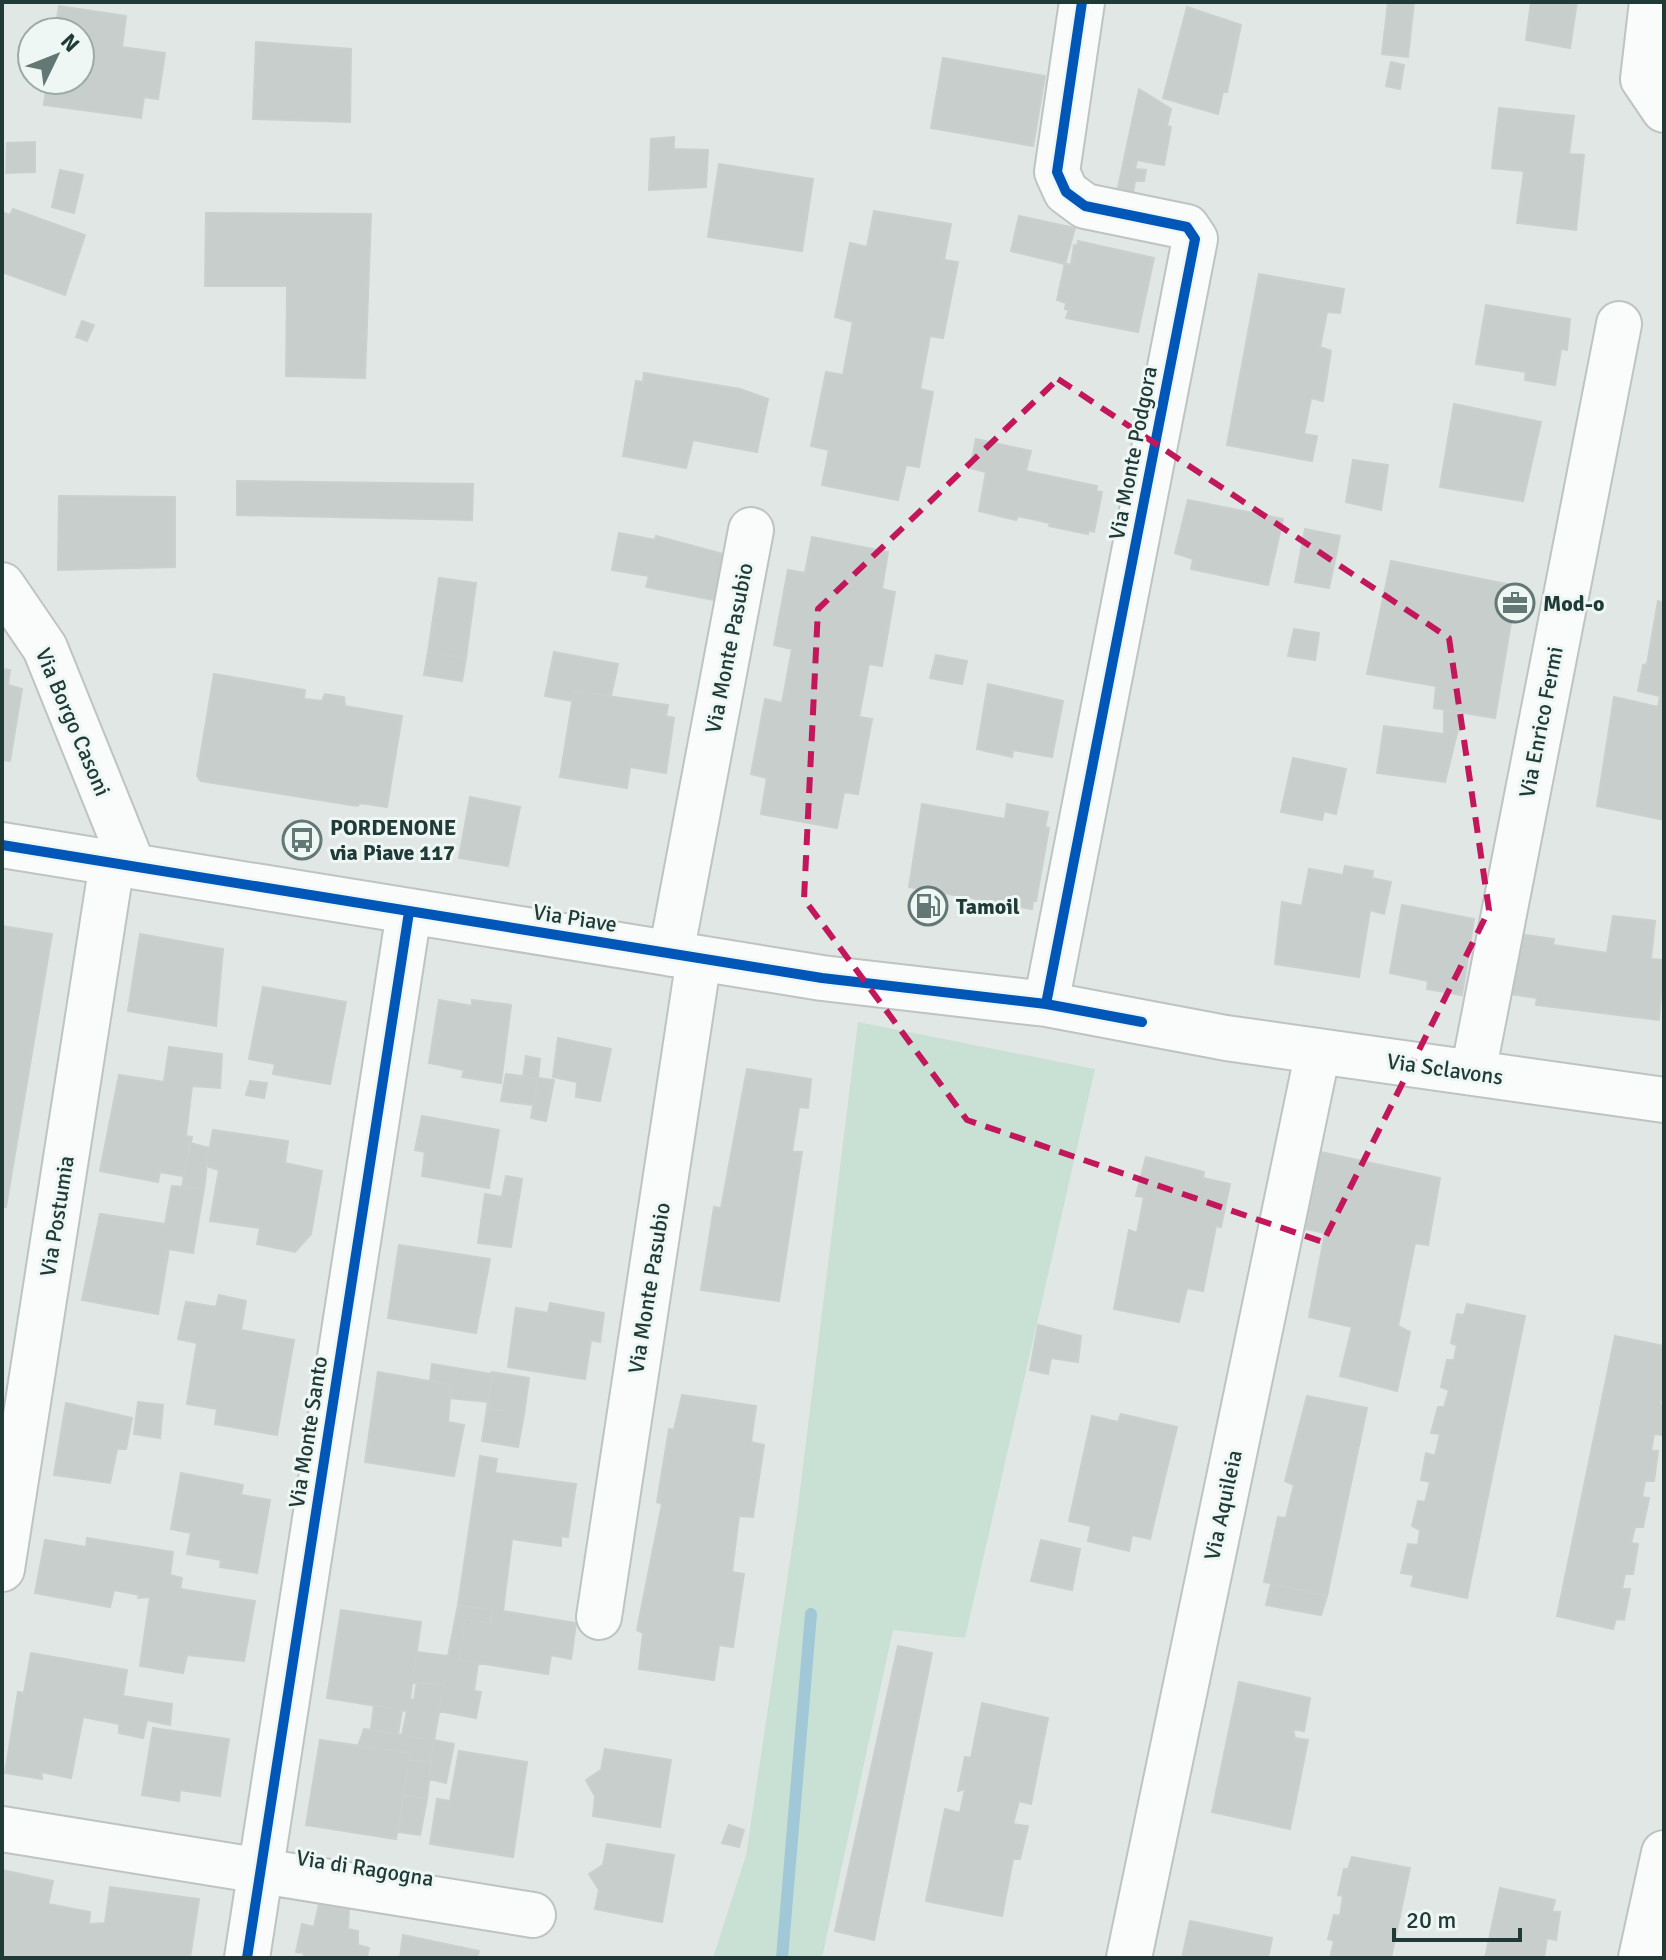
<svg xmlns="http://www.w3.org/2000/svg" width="1666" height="1960" viewBox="0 0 1666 1960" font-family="Signika,sans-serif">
  <rect width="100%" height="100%" fill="#e1e7e5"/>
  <!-- green -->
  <path fill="#c9e1d4" d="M858,1022L1095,1069L965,1638L893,1630L822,1958H713L746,1855L797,1514Z"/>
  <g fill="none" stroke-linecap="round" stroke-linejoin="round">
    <!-- stream -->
    <path stroke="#a0c8d7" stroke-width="12" d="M782,1958L811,1614"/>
  </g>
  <!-- building -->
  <path fill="#c8cecc" stroke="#cad0ce" stroke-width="2" d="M1388,2H1414L1408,57L1382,54Z
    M1531,2H1577L1570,48L1526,40Z
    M59,6L126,16L122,47L165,53L158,99L144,97L141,118L44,105L47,80H80V32H55Z
    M1187,7L1241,25L1227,92H1223L1218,114L1163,98Z
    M256,42L351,49L350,122L253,119Z
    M943,58L1045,76L1033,146L931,128Z
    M1391,62L1404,65L1400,89L1386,86Z
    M1139,89L1171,109L1167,126L1171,127L1164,165L1137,160L1135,169L1146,170L1144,181H1135L1132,200L1116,197Z
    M1499,108L1574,116L1569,154L1584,155L1576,230L1517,223L1524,171L1492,168Z
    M674,137V149L708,150L706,187L649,190L651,139Z
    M35,142V172L6,173L7,143Z
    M719,164L813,179L802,251L708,237Z
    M60,170L83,175L74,213L52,207Z
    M13,209L85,235L65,295L2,272V212L10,215Z
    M874,211L951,224L944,260L958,262L943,338L930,336L920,389L933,392L919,467L906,465L898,500L822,485L829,450L811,446L826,372L843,375L853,322L835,317L850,243L867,247Z
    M206,213L371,214L365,378L286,376L287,286H205Z
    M1019,216L1075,228L1065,264L1011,251Z
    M1078,241L1154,258L1138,332L1066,318L1069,310L1065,309L1066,303L1057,300L1065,263L1071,265L1074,245L1077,246Z
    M1259,274L1344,289L1340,313L1327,312L1320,347L1331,351L1323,401L1311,398L1304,434L1317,436L1312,461L1227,445Z
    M1486,305L1570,319L1567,350L1561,349L1555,385L1525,380L1526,372L1476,364Z
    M82,321L94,325L87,341L76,337Z
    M644,373L740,389L768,399L757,452L693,440L686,468L623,456L636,381L643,382Z
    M1454,404L1541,422L1523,501L1440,487Z
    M976,439L1031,451L1026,471L1097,486L1096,491L1102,492L1094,532L1089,530L1088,534L1049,526L1050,523L1018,516L1016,520L979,511L986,472L970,468Z
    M1353,460L1388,465L1381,510L1346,502Z
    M237,481L473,484L472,520L237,515Z
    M59,496L175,497V567L58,570Z
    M1188,500L1283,519L1268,585L1191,569L1193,559L1175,553Z
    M1305,529L1340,536L1329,588L1295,582Z
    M619,533L655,540L656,536L723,554L721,565L732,567L725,602L646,587L649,576L612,570Z
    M812,537L888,552L882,589L895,592L882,666L869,664L859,717L872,719L858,794L844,792L837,828L761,814L767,778L751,774L765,699L782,703L792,649L774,645L788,570L805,573Z
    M1391,561L1517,586L1495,718L1434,708L1436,686L1367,674Z
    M439,578L476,583L466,658L428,652Z
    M1658,601L1664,603V820L1597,806L1614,697L1658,707L1660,696L1638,691L1643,665L1647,664Z
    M1294,629L1319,633L1315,660L1288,656Z
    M428,652L466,658L462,681L424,675Z
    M554,652L618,664L611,696L574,691L573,701L545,696Z
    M936,655L967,661L962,684L930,678Z
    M2,669L10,670L8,685L22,689L10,761L2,760Z
    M214,674L305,690L304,699L322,701L325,694L344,697L345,706L402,716L387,807L361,803L357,806L201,781L197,776Z
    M988,684L1063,701L1052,757L1013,750L1012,757L977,749Z
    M574,691L668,705L666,716L674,718L666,773L630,767L627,788L560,777Z
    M1444,710L1462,713L1445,782L1377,773L1384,726L1444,734Z
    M1293,758L1346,769L1336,814L1324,811L1322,820L1281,812Z
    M470,797L520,807L508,866L459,858Z
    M922,804L1005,819L1007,804L1048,812L1045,827L1049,828L1036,901H1033L1032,909L909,887Z
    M1345,866L1373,871L1372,878L1391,882L1384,914L1370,910L1359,977L1275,964L1282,902L1302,906L1309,869L1343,875Z
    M1402,905L1474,919L1462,995L1427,989L1428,981L1390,973Z
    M1613,916L1655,921L1651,959L1664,960L1659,1020L1536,1005L1537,998L1503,993L1511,933L1554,939L1553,945L1607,953Z
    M2,926L52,934L6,1207L2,1206Z
    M140,934L223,949L216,1026L128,1011Z
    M263,987L346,1002L330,1084L273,1074L275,1064L249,1059Z
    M439,1000L472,1006V1000L511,1005L501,1083L462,1077L464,1070L429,1063Z
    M558,1038L611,1049L600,1101L576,1097L577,1082L553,1077Z
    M169,1047L222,1054L220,1088L192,1086L186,1136L192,1137L183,1176L160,1172L158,1182L100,1171L119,1075L164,1082Z
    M526,1056L540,1059L538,1078L523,1077Z
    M747,1069L811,1079L808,1108L799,1107L792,1152H802L779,1301L701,1290L714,1207L721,1208Z
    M506,1074L538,1078L533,1105L501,1101Z
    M538,1078L554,1080L546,1121L531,1118Z
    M250,1081L267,1083L264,1098L246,1095Z
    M422,1116L499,1130L489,1188L422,1176L425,1152L415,1150Z
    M213,1130L288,1141L285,1163L322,1171L311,1234L295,1252L257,1244L260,1228L210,1221L219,1170L206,1166Z
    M190,1143L209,1148L204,1189L182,1187Z
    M1321,1152L1440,1178L1428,1245L1415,1243L1398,1326L1410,1332L1397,1391L1340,1376L1352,1327L1309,1317L1325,1233L1306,1229Z
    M1146,1157L1204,1172L1203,1178L1230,1184L1221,1227L1216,1226L1203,1291L1187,1288L1179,1322L1114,1309L1129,1230L1137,1233L1144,1197L1136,1196Z
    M506,1176L522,1179L511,1247L478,1243L485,1194L502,1197Z
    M172,1186L204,1189L193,1253L169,1249L158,1314L82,1300L100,1214L165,1224Z
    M399,1245L490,1259L476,1333L388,1318Z
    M219,1295L246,1301L241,1330L294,1340L277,1435L215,1424L217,1409L187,1404L197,1343L178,1339L186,1302L216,1307Z
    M550,1303L604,1313L600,1342L591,1340L585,1379L508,1367L516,1308L548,1313Z
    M1467,1304L1525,1316L1467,1598L1411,1586L1414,1575L1401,1573L1408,1544L1418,1545L1420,1530L1412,1526L1418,1501L1425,1502L1430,1482L1421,1480L1426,1453L1435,1456L1440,1434L1431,1433L1438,1407H1444L1449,1390L1441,1387L1447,1360H1454L1457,1345L1451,1343L1457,1314L1464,1315Z
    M1038,1325L1081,1336L1078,1362L1051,1358L1048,1374L1030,1370Z
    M1615,1336L1664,1346V1388L1660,1404L1664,1405V1430L1663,1435L1654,1434L1651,1451H1658L1654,1481H1645L1642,1497L1649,1498L1643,1527H1635L1631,1543L1638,1544L1633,1574H1625L1622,1589H1630L1624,1620L1616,1619L1613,1629L1557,1616Z
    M432,1364L492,1374L488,1402L450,1398L451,1385L430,1381Z
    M378,1372L451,1385L448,1422L464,1425L454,1476L365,1462Z
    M492,1372L529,1378L524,1414L487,1408Z
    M682,1395L756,1406L751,1442L764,1445L753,1517L739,1516L732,1572L744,1574L733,1647L719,1645L714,1680L639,1669L643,1633L637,1630L662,1504L657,1502L669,1429L674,1430Z
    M1307,1396L1367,1408L1327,1596L1264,1582L1278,1517L1286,1518L1294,1485L1285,1481Z
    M138,1402L163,1405L160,1438L134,1434Z
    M66,1403L132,1418L126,1449H117L110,1483L54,1475Z
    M487,1408L524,1414L518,1447L482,1441Z
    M1121,1414L1177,1427L1150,1539L1132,1535L1129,1551L1088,1541L1091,1526L1069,1521L1092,1416L1118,1422Z
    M480,1456L497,1459L495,1473L576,1484L568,1537L561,1536V1546L512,1539L503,1611L576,1623L571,1659L551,1655L548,1674L459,1660L465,1620L490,1623L492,1610L458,1605Z
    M181,1473L243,1485L241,1495L270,1500L257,1573L220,1567L221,1560L187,1554L191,1533L171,1529Z
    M87,1538L173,1552L170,1575L182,1578L180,1589L255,1601L244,1661L187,1655L183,1673L140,1666L150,1597L138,1598L139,1595L114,1590L110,1607L35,1593L45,1540L86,1547Z
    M1041,1540L1080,1549L1072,1590L1031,1581Z
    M1271,1584L1327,1596L1321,1615L1266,1605Z
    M458,1605L492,1610L490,1623L465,1620L459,1660L478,1663L474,1691L481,1692L476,1718L439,1711L444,1685L412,1683L417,1652L448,1656Z
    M341,1610L421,1622L410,1699L414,1700L417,1682L444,1685L434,1740L402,1735L407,1711L327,1698Z
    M898,1646L932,1653L874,1940L835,1931Z
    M31,1653L127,1670L123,1696L172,1704L170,1725L147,1720L143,1738L119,1733V1724L83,1717L71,1778L41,1772L42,1779L5,1773L18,1692L24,1693Z
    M1239,1682L1310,1698L1304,1731L1293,1729L1295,1738L1308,1740L1290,1829L1212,1812Z
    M982,1703L1048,1718L1031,1804L1019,1801L1013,1824L1028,1826L1020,1859H1013L1002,1916L926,1901L945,1809L960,1813L965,1789L958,1791L965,1757L971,1758Z
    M374,1705L402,1710L398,1734L371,1729Z
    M153,1728L229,1739L220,1796L180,1790L179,1801L142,1795Z
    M364,1729L434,1740L431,1762L409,1760L410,1753L358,1746Z
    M320,1740L410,1753L396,1839L306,1825Z
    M434,1740L454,1744L446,1783L429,1779Z
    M605,1749L671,1760L660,1827L593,1816L595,1796L586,1780L601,1770Z
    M459,1751L527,1762L513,1857L430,1844L437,1799L450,1801Z
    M409,1760L431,1762L427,1799L403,1795Z
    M403,1795L427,1799L420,1835L398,1832Z
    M729,1825L744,1830L739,1847L722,1843Z
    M607,1844L674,1855L662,1922L595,1909L599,1890L589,1874L603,1865Z
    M1352,1857L1410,1868L1391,1958H1330L1334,1941L1328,1939L1334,1915L1340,1916L1343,1896L1338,1895L1344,1869H1348Z
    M2,1870L53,1881L48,1904L90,1912L89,1924L105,1923L110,1887L199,1899L190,1958H2Z
    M1500,1888L1555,1900L1552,1912H1560L1556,1940L1547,1938L1544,1957L1549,1958H1485Z
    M319,1904L349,1910L348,1929L358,1931V1945L369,1948L367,1957L371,1958H304V1953L296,1952L302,1924L314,1927Z
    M1190,1921L1272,1938L1268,1958H1182Z
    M403,1935L479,1951L477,1958H400Z"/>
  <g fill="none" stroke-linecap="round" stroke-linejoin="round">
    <!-- minor casing -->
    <g stroke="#bec4c2" stroke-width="48">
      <path id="minor" d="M1652,2L1643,79L1664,110
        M2,585L45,648L133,866
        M2,845L822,978L1046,1004L1226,1038L1664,1100
        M671,954L751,530
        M1046,1004L1195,239L1187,227L1085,206L1066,192L1057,172L1082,2
        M1473,1073L1619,324
        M2,1569L112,863
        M599,1617L699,958
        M2,1829L533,1915
        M247,1958L409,912
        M1129,1958L1318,1051
        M1641,1958L1664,1853"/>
    </g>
    <!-- minor -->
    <use href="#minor" stroke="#fafbfb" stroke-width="44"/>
    <!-- cycleway casing -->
    <g stroke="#eef7f4" stroke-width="15">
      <path id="cycleway" d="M2,845L822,978L1046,1004L1142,1022
        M1046,1004L1195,239L1187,227L1085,206L1066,192L1057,172L1082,2
        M247,1958L409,912"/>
    </g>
    <!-- cycleway -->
    <use href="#cycleway" stroke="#0057b8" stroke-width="10"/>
  </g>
  <!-- marked area -->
  <path fill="none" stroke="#c2185b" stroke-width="6" stroke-dasharray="16 10" stroke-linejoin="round" d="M1058,379L1449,638L1489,910L1323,1242L967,1120L804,899L818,609Z"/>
  <!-- icons -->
  <defs>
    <g id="office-ring" transform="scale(2)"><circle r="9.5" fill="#eef7f4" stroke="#637774" stroke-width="1.5"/><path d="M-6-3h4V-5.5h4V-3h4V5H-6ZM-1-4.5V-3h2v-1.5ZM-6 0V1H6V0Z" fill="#637774"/></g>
    <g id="bus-ring" transform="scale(2)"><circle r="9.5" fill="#eef7f4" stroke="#637774" stroke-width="1.5"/><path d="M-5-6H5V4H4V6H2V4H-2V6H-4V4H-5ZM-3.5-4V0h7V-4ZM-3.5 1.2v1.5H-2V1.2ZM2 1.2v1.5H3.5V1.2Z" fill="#637774"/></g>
    <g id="fuel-ring" transform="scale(2)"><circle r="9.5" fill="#eef7f4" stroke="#637774" stroke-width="1.5"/><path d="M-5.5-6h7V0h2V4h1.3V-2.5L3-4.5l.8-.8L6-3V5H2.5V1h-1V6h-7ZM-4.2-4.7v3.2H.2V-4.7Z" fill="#637774"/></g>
  </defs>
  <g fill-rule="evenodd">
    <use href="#office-ring" x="1515" y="603"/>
    <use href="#bus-ring" x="302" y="840"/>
    <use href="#fuel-ring" x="928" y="906"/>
  </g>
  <g text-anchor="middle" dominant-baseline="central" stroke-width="6" stroke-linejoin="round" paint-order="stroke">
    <!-- street labels -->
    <g font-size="22" fill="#1f3a37" stroke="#eef7f4">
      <text transform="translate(1133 453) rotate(-79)">Via Monte Podgora</text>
      <text transform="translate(729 648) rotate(-79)">Via Monte Pasubio</text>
      <text transform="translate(73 722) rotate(67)">Via Borgo Casoni</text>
      <text transform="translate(1541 722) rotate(-79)">Via Enrico Fermi</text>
      <text transform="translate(575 918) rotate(9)">Via Piave</text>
      <text transform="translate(1445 1069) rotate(8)">Via Sclavons</text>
      <text transform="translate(57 1216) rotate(-81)">Via Postumia</text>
      <text transform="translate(649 1288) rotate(-81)">Via Monte Pasubio</text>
      <text transform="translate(308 1432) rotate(-81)">Via Monte Santo</text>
      <text transform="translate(1223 1505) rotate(-78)">Via Aquileia</text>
      <text transform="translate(365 1868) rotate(9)">Via di Ragogna</text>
    </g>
    <!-- poi labels -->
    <g font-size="22" font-weight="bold" fill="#1f3a37" stroke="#eef7f4" text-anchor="start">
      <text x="1543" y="603">Mod-o</text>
      <text x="330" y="827">PORDENONE<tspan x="330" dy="25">via Piave 117</tspan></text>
      <text x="956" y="906">Tamoil</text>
    </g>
  </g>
  <!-- border -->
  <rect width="1666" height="1960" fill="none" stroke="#1f3a37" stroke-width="8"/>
  <!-- north arrow -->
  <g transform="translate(56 56) rotate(47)"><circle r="38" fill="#eef7f4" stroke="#9baba8" stroke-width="2"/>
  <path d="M0-6L14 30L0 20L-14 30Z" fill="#637774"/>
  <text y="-12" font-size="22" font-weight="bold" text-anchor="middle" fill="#1f3a37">N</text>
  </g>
  <!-- scale -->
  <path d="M1394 1928v12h126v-12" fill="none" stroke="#1f3a37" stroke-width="4"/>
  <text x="1406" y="1928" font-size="24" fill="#1f3a37" stroke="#eef7f4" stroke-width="6" paint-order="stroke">20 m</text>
</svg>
